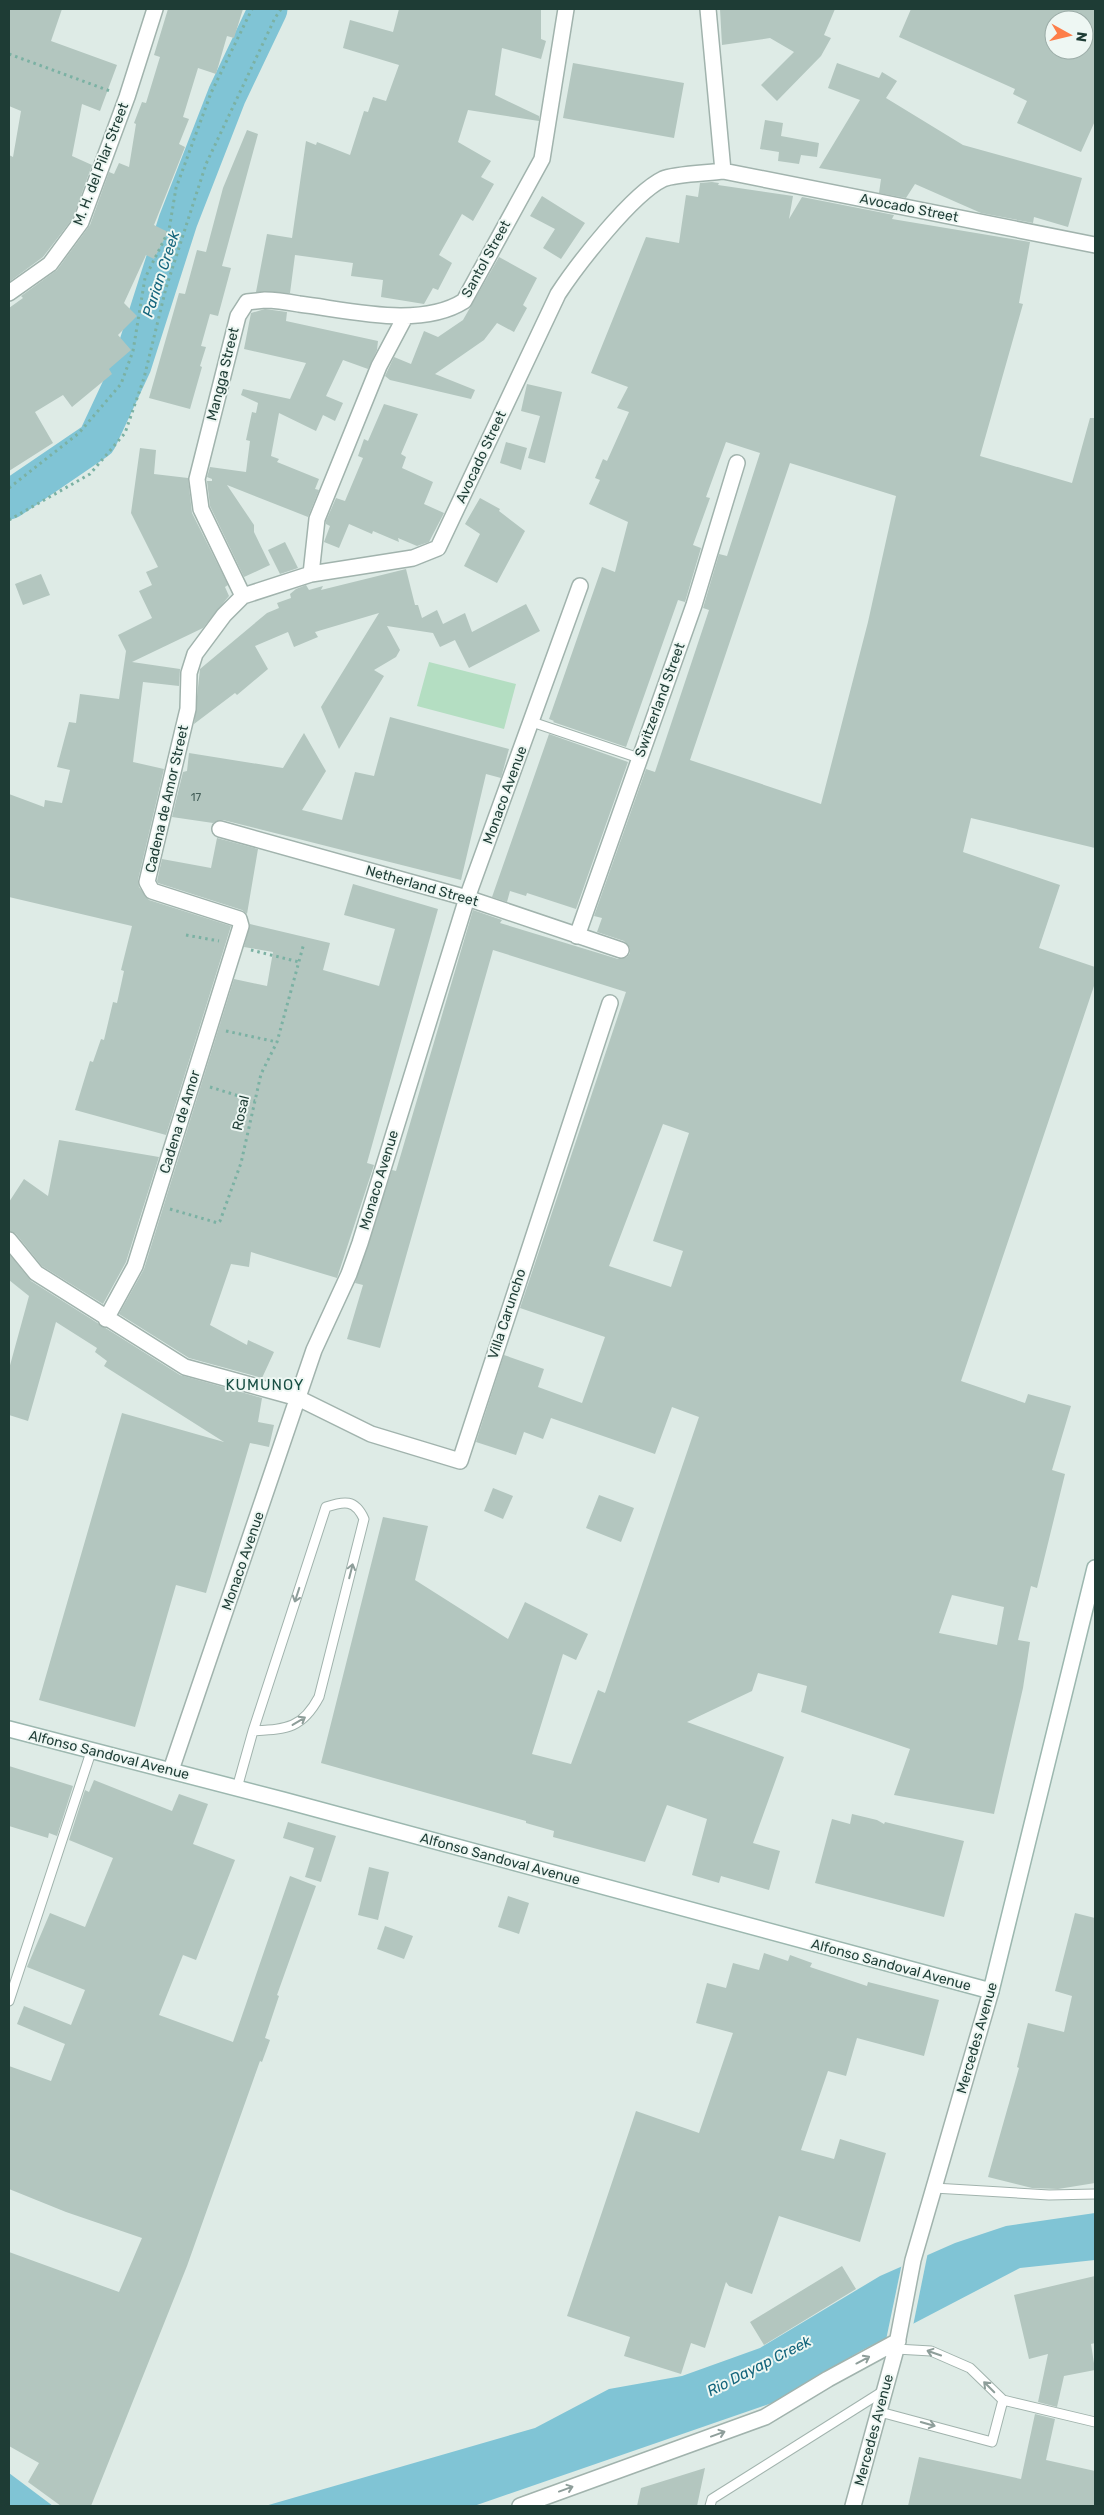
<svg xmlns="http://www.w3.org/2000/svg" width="1104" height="2515" viewBox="0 0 1104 2515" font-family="Rubik,sans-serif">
  <rect width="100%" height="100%" fill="#deebe6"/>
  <!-- green -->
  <path fill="#b4dec2" d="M429,662L516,684L504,729L417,706Z"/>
  <!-- water -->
  <path fill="#80c4d5" d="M1095,2213V2260L1020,2268L859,2352L772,2403L474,2506H265L535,2428L609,2389L682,2376L760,2348L880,2276L955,2243L1006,2226Z
    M9,2473L53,2506H9Z"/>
  <!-- pier -->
  <path fill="#deebe6" d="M928,2252L913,2326L886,2340L902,2263Z"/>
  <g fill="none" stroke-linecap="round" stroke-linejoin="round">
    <!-- river -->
    <path stroke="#80c4d5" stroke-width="39" d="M9,500L97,440L132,365L178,221L227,95L268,9"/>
  </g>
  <!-- building -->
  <path fill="#b3c6bf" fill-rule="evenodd" d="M9,9H62L51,41L117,65L100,111L82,104L72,156L92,165L73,218L43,257L9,282V155L13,157L21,111L9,106Z
    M168,9H243L234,38L227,36L216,74L198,68L183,117L189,119L179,144L185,147L154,225L168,232L154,259L146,255L124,303L137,316L118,335L131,350L109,369L112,374L72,407L63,395L35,412L53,443L9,471V308L23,298L21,296L57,270L90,225L109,172L114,174L119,163L129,167L136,124L134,123L142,102L146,103L160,57L154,55Z
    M399,9H541V39L546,41L541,59L502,48L495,95L539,116V121L468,110L458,142L491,161L481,177L494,184L473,221L462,214L439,255L452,263L438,290L433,288L424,304L381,297L383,280L351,276L353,263L295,255L290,293L256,292L267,234L292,238L306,141L316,145L317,142L350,155L364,111L368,112L373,97L386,101L399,65L343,48L350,20L393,32Z
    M720,9H835L824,35L831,38L821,56L777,101L761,85L794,52L770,38L722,45Z
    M911,9H1095V121L1081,152L1017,123L1027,101L1013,94L1015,89L899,37ZM1054,20H1084V50H1054Z
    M573,63L684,83L674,138L563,118Z
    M837,63L879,78L882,72L897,81L886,98L963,145L1082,178L1068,227L1034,217L1033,223L981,213L915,184L906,198L879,193L881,179L819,168L860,100L828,88Z
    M765,120L783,123L781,136L819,143L817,157L801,155L799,164L778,161L779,152L760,149Z
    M247,130L258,134L222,266L231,268L218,316L210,314L201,346L206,347L200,366L202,367L190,409L149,398L179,293L185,294L197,250L206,252L223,188Z
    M712,182L719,183L718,185L793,196L789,219L802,197L894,215L892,219L1030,242L1019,303L1023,304L980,456L1072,483L1090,418H1095V848L971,818L963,852L1060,885L1039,948L1095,967V983L961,1381L1025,1403L1028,1394L1071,1406L1052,1470L1065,1474L1037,1588L1031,1586L1018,1640L1030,1642L1023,1688L994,1814L894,1795L910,1749L801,1712L807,1686L758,1673L752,1691L687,1722L784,1757L753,1843L780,1851L769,1890L721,1876L719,1883L692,1875L707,1819L667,1805L645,1862L553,1837L554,1831L526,1823V1821L321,1763L383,1517L428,1526L415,1580L508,1639L525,1602L588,1634L576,1660L563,1654L532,1754L571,1764L598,1690L605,1693L699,1417L672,1407L655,1454L551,1418L543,1439L524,1432L516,1455L476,1442L504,1355L544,1369L538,1387L582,1403L605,1337L520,1308L626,992L493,950L380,1348L347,1339L363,1285L355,1283L392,1170L396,1171L473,910L502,920L500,923L618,959L627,957L630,953V948L624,941L597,932L602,918L594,916L646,769L655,772L709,610L703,608L719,554L727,556L760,453L726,442L706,497L710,498L693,545L701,548L685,602L678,600L626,747L553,722L554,721L549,719L602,567L615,572L628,522L589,504L600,480L595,478L603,459L607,461L629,412L617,408L628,387L591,373L646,237L679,243L686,195L698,197L700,183ZM790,463L896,496L868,622L821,804L690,760ZM663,1124L689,1133L653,1241L683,1251L671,1287L609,1266ZM952,1595L1004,1607L997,1645L939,1633Z
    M542,196L585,223L561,259L543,248L555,229L530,216Z
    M499,257L537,278L523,305L527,308L514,332L497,323L484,340L435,374L475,390L471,399L390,380L385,376L394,357L411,364L424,331L438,337L463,320Z
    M265,309L287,312L286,321L378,341L377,350L368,369L343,360L326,396L343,403L335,421L323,415L316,431L279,413L271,456L279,459L277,462L319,479L315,489L319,490L308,517L227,485L254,525V532L270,565L244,577L210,506L207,481H212V479L207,477L210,467L246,472L250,441L246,440L252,412L256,413L258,403L241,395L243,389L290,399L306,363L244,349L251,313Z
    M527,384L562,392L545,463L528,458L540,416L521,411Z
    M384,404L418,414L401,454L406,457L402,468L433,482L424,504L444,513L429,542L417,546L398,538L399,542L373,531L372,534L349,524L339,548L324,542L330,526L326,524V521L336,498L345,501L363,458L358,456L364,439L368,441Z
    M506,442L527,448L521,470L500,463Z
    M140,448L156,450L154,474L188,478L192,513L228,585L225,587L229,596L203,628L132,662L180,669L179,686L143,682L133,762L164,769L138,880L139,887L149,900L231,926L166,1135L75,1110L90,1061L93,1062L101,1039L104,1040L113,1002L117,1003L124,971L121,970L132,926L9,897V794L44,807L45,800L62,803L70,770L57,767L69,722L76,723L80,694L119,699L126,651L118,635L152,618L139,591L152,585L146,572L158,567L131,513Z
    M480,498L500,509L499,511L525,531L497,583L464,566L480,534L465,524Z
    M285,542L298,568L280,574L268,550Z
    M406,569L415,605H418L422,618L437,610L443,624L465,613L472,632L526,604L540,631L469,668L455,640L440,647L433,633L387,626L400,650L396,657L374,670L384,676L339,749L321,707L379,613L315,632L318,637L294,647L288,632L255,646L268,669L237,695L235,693L194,724L200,669L267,613L279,608L277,603L291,598L290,594L296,589L306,585L309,590L323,586L321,590Z
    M41,574L50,595L23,605L15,584Z
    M390,717L509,749L501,778L486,774L461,880L223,820L213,823L172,817L183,772L187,771L189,753L283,768L304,733L326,771L302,810L342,820L355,772L374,776Z
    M549,734L628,762L576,909L527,893L526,896L510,891L507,902L492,897Z
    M217,838L258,849L247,914L242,910L158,883L157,881L162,859L211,868Z
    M353,884L438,909L367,1163L374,1165L337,1278L251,1252L249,1267L231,1264L210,1325L247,1345L248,1340L274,1352L262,1378L189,1358L119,1314L144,1269L234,979L267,986L273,952L244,947L250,924L330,943L323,970L379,986L395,929L344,915Z
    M59,1140L159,1157L126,1262L103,1304L42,1266L16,1234L9,1231V1202L24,1179L48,1196Z
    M9,1254L31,1281L180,1375L262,1398L258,1422L274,1425L269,1447L250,1443L206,1593L176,1585L135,1727L39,1700L122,1413L224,1442L104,1366L107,1361L95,1352L97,1348L56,1322L28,1421L9,1415V1369L29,1296L9,1280Z
    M493,1488L513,1496L503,1519L484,1511Z
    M599,1495L634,1508L621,1542L586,1528Z
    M9,1766L73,1786L57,1836L49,1833L48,1838L9,1826Z
    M94,1780L172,1811L179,1794L208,1804L193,1844L235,1860L196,1960L183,1955L159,2015L233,2042L290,1876L316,1886L277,1995L279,1996L265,2038L270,2040L262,2062L260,2061L187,2266L91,2506H61L28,2482L39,2463L9,2446V2252L119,2292L142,2238L66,2212L9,2189V2066L51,2081L65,2044L17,2024L24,2006L71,2025L85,1990L27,1967L50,1913L85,1927L113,1858L69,1840L85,1790L89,1792Z
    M852,1814L877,1820L884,1824L885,1822L964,1841L944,1917L815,1883L832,1819L850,1824Z
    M288,1822L336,1836L321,1882L305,1877L314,1848L283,1838Z
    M369,1867L389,1872L378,1920L358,1915Z
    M508,1896L529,1903L519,1934L498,1927Z
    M1075,1913L1095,1918V2183L1058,2189L1032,2188L988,2177L1019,2068L1017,2067L1028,2023L1064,2032L1072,1996L1055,1991Z
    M385,1926L413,1936L404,1959L377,1949Z
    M764,1953L788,1961L790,1955L812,1963L810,1967L867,1986L868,1982L939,2000L924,2056L857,2038L846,2076L828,2071L801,2150L834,2159L840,2139L886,2153L860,2242L779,2216L752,2294L729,2286L726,2282L705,2348L691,2343L681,2374L624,2356L630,2337L567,2316L636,2111L699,2133L733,2033L696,2023L707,1983L726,1988L733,1963L759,1970Z
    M842,2266L856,2289L764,2345L750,2322Z
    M1095,2276V2343L1091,2344L1095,2370L1064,2376L1057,2407L1038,2402L1048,2354L1029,2359L1014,2295Z
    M1035,2414L1055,2419L1046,2460L1095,2471V2506H908L919,2457L1021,2479Z
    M705,2468L697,2506H637L641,2488Z"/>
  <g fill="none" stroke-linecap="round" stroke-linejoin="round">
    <!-- service casing -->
    <g stroke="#a1b3ad" stroke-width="11">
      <path id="service" d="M532,722L639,758
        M237,1788L253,1731L326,1507C344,1501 355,1499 364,1519L319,1697C302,1729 286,1729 253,1731
        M9,2001L92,1749
        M934,2188L1049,2195L1095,2194
        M1003,2400L1095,2422
        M880,2412L992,2442L1003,2400L970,2368L931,2351L896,2349
        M710,2506L712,2499L885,2390"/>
    </g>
    <!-- minor casing -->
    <g stroke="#a1b3ad" stroke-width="18">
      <path id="minor" d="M708,9L723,171
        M311,574L317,519L379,366L405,317
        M243,596L201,509L197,479L238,316L247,302L265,300C276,300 288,302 299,304C349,310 420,329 464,301L542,159L566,9
        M220,829L467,898L621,950
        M577,936L694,605L737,463
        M9,1240L36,1273L185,1367L298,1398L371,1434L460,1461L610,1003
        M106,1319L135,1266L241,926L239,919L152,891L147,882L182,734L188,709L189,673L195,654L224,615L243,596L311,574L413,558L438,548L558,294C577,265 632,194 663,179C674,174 709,173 723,171L1095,245
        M171,1770L314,1350L349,1274L360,1243L467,898L580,586
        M520,2506L765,2417L828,2379L898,2341
        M853,2506L896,2349L913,2260L991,1991"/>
    </g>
    <!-- tertiary casing -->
    <g stroke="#a1b3ad" stroke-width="18">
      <path id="tertiary" d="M9,293L50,264L81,222L127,97L155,9"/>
    </g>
    <!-- secondary casing -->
    <g stroke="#9cb7af" stroke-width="18">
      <path id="secondary" d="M9,1729L283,1800L991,1991L1095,1568"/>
    </g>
    <!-- path -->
    <path stroke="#7bb1a3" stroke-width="3" stroke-dasharray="2.5 4" stroke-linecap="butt" d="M9,54L110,91
      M9,488L79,433L121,384L133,351L145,278L169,230L176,188L211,93L252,9
      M9,520L90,474L125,433L144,378L166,288L206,164L275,18L281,9
      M186,935L219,941
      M251,950L299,962
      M226,1031L277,1042
      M210,1087L255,1101
      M170,1209L218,1223L220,1221L241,1163L261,1074L277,1042L304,943"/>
    <!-- service -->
    <use href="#service" stroke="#fff" stroke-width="9"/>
    <!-- minor -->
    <use href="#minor" stroke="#fff" stroke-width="15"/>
    <!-- tertiary -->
    <use href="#tertiary" stroke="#fff" stroke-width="15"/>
    <!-- secondary -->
    <use href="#secondary" stroke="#fff" stroke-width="15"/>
  </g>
  <!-- one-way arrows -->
  <defs><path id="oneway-shaft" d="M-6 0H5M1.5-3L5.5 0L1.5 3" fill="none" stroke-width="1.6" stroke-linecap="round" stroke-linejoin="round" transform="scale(1.25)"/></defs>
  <g stroke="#8e9e9a">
    <use href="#oneway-shaft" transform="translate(351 1571) rotate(-76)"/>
    <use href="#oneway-shaft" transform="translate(297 1595) rotate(108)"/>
    <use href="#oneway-shaft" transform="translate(299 1721) rotate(-31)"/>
    <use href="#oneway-shaft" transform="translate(934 2353) rotate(-161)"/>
    <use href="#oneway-shaft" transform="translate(863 2360) rotate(-28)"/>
    <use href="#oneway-shaft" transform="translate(989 2387) rotate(-135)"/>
    <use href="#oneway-shaft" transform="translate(928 2424) rotate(16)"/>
    <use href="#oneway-shaft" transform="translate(718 2434) rotate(-20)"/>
    <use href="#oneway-shaft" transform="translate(566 2489) rotate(-20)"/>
  </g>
  <g text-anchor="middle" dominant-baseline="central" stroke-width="4" stroke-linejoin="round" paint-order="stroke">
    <!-- number labels -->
    <g font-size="11" fill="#435e58">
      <text x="196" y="797">17</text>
    </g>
    <!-- street labels -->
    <g font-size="14" fill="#1e3c35" stroke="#eef7f3">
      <text transform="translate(101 164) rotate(-69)">M. H. del Pilar Street</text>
      <text transform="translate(909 208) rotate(11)">Avocado Street</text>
      <text transform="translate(486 259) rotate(-61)">Santol Street</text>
      <text transform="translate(223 374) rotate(-76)">Mangga Street</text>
      <text transform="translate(481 457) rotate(-65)">Avocado Street</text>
      <text transform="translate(660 700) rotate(-70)">Switzerland Street</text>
      <text transform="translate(505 795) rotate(-70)">Monaco Avenue</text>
      <text transform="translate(167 799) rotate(-77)">Cadena de Amor Street</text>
      <text transform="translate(422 886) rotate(16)">Netherland Street</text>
      <text transform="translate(241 1113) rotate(-77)">Rosal</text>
      <text transform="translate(180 1122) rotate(-73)">Cadena de Amor</text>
      <text transform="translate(379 1180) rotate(-73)">Monaco Avenue</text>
      <text transform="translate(507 1314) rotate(-72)">Villa Caruncho</text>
      <text transform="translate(243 1561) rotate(-71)">Monaco Avenue</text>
      <text transform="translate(109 1755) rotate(14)">Alfonso Sandoval Avenue</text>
      <text transform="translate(500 1859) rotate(15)">Alfonso Sandoval Avenue</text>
      <text transform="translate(891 1965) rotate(15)">Alfonso Sandoval Avenue</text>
      <text transform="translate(977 2038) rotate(-74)">Mercedes Avenue</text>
      <text transform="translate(874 2430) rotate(-75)">Mercedes Avenue</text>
    </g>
    <!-- water labels -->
    <g font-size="15" font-style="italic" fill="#14657c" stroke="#eef7f3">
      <text transform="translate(161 274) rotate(-72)">Parian Creek</text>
      <text transform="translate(759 2366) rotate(-27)">Rio Dayap Creek</text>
    </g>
    <!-- neighbourhood labels -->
    <g font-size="15" letter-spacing="1" fill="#194f44" stroke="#eef7f3">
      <text x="265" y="1385">KUMUNOY</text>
    </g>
  </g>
  <!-- border -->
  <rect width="1104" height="2515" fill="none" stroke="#1e3c35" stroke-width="20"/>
  <!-- north arrow -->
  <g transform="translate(1069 35) rotate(98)"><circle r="24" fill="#eef7f3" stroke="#9baca7"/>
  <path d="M0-4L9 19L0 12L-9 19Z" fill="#fd7e49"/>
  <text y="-8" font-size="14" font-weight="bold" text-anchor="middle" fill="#1e3c35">N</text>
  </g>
</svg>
